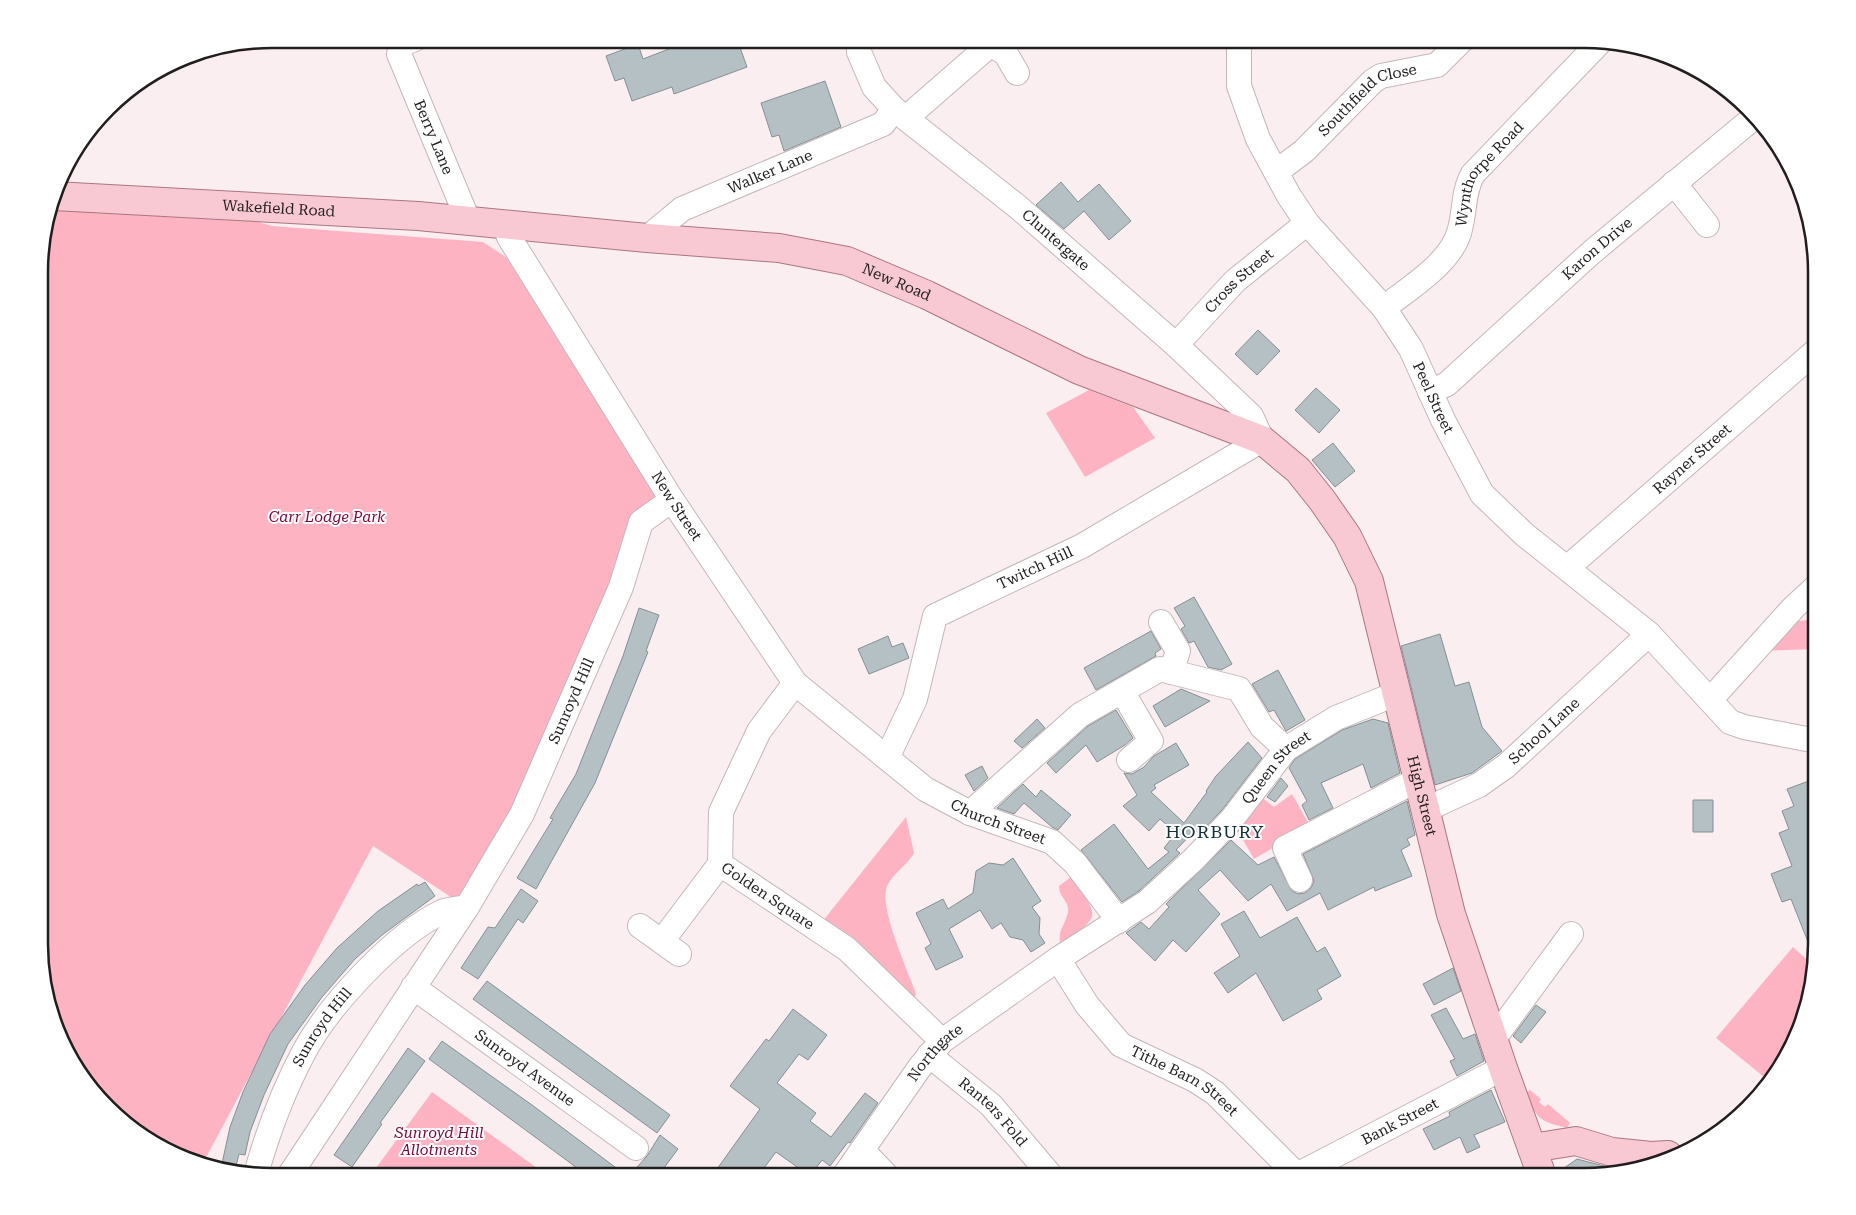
<svg xmlns="http://www.w3.org/2000/svg" width="1856" height="1215" viewBox="0 0 1856 1215" font-family="'Roboto Serif',serif">
  <rect width="100%" height="100%" fill="#fbeef0"/>
  <!-- green -->
  <path fill="#feb3c2" d="M54,196L199,205L272,226L483,242L506,257L663,493L610,581L515,809L457,901L373,846L202,1165L142,1137L70,1060L41,974V241Z
    M1089,390L1133,407L1155,438L1085,477L1046,413Z
    M1817,619V649L1756,651L1781,623Z
    M1292,794L1310,826L1254,859L1238,831L1260,796L1274,807Z
    M906,817L914,853C907,866 889,876 886,890C881,912 908,971 916,994L914,1000L822,922Z
    M1071,877C1099,917 1103,915 1061,944C1056,932 1066,924 1068,912C1070,902 1058,896 1059,886Z
    M1793,947L1815,967C1808,1004 1797,1055 1769,1081L1716,1038Z
    M1530,1090L1541,1099L1539,1102L1545,1107L1548,1104L1570,1123L1567,1128C1539,1121 1537,1119 1526,1093Z
    M432,1092L548,1176H370Z"/>
  <!-- building -->
  <path fill="#b5c0c4" stroke="#859094" d="M686,39H737L747,67L674,94L672,87L632,101L624,78L615,81L606,56L638,44L643,59L687,42Z
    M825,81L841,127L784,151L779,135L772,137L761,103Z
    M1061,182L1078,202L1099,184L1131,221L1109,240L1084,211L1064,229L1036,205Z
    M1258,330L1280,351L1257,375L1235,354Z
    M1316,388L1340,410L1319,433L1295,410Z
    M1333,443L1355,471L1335,487L1312,460Z
    M1194,597L1232,664L1221,670L1208,667L1194,641L1189,643L1181,629L1185,626L1174,608Z
    M639,608L659,615L646,651L648,652L595,783L536,889L517,878L553,819L550,818L576,774L623,656Z
    M1151,631L1161,649L1155,653L1156,656L1096,690L1084,668Z
    M1440,634L1455,686L1469,682L1482,727L1502,751L1472,773L1435,785L1401,646Z
    M888,636L892,647L903,643L909,658L869,674L858,649Z
    M1278,670L1305,720L1286,731L1274,710L1269,712L1252,684Z
    M1181,689L1210,701L1165,727L1153,706Z
    M1116,710L1133,738L1125,745L1097,762L1086,745L1056,773L1047,763L1088,726Z
    M1037,719L1045,728L1022,748L1014,741Z
    M1373,719L1388,723L1400,773L1371,788L1363,764L1321,783L1333,808L1309,820L1302,805L1307,801L1289,768L1295,759L1342,730Z
    M1248,742L1262,758L1222,810L1199,834L1195,830L1176,850L1180,853L1139,891L1122,902L1081,850L1114,824L1148,869L1169,852L1164,848L1176,833L1160,819L1149,831L1123,806L1137,795L1124,773L1132,774L1144,767L1154,756L1176,743L1189,765L1154,785L1156,788L1151,792L1184,823L1207,792L1206,791L1216,776Z
    M982,766L988,778L974,791L965,775Z
    M1281,778L1288,786L1275,802L1267,797Z
    M1817,778V958L1816,962L1791,899L1782,902L1771,874L1792,866L1779,833L1789,829L1782,811L1794,806L1787,789Z
    M1023,784L1036,797L1041,790L1071,815L1058,830L1052,827L1024,803L1014,814L997,808Z
    M1693,800H1713V832H1693Z
    M1407,801L1415,835L1407,839L1410,845L1401,850L1412,876L1375,891L1374,887L1328,910L1320,893L1287,911L1271,884L1248,901L1220,870L1198,890L1220,914L1186,952L1173,940L1155,961L1126,933L1141,922L1149,929L1169,907L1166,904L1231,840L1258,865L1274,857L1292,891L1298,894L1305,893L1311,888L1314,881L1303,854Z
    M1013,858L1041,901L1032,907L1040,918L1039,934L1045,943L1031,952L1023,940L1010,937L1001,923L992,929L980,910L949,929L963,957L936,970L925,948L931,944L916,913L943,899L948,909L973,893L976,871L989,863L1003,865Z
    M425,882L435,896L382,935L355,959L322,997L288,1044L264,1095L250,1132L245,1155L239,1154L235,1170L221,1168L230,1127L243,1092L270,1034L305,985L337,948L378,911L417,884L418,886Z
    M521,889L538,901L523,923L518,919L478,979L461,968L488,927L495,928Z
    M1244,911L1260,938L1297,917L1317,952L1325,947L1341,976L1317,990L1322,999L1283,1021L1256,973L1228,993L1214,973L1240,956L1221,924Z
    M1453,968L1461,991L1434,1005L1423,984Z
    M487,981L670,1115L657,1133L473,999Z
    M1536,1005L1546,1012L1521,1043L1513,1036Z
    M1446,1008L1463,1039L1475,1034L1484,1061L1457,1076L1450,1061L1455,1059L1431,1015Z
    M793,1009L827,1035L808,1060L799,1054L777,1083L816,1113L810,1121L831,1137L865,1093L878,1103L850,1143L848,1142L830,1166L822,1160L810,1176L776,1152L758,1176H712L760,1109L730,1086L766,1039L769,1041Z
    M442,1041L532,1105L627,1176H587L569,1162L429,1059Z
    M408,1048L425,1061L380,1123L382,1124L352,1167L334,1155Z
    M1491,1090L1505,1122L1474,1135L1480,1147L1467,1153L1460,1137L1434,1150L1423,1129L1450,1116L1449,1112Z
    M660,1135L678,1149L658,1176H629L647,1156Z
    M1577,1159L1608,1167L1620,1170L1599,1176H1557V1173Z"/>
  <g fill="none" stroke-linecap="round" stroke-linejoin="round">
    <!-- minor casing -->
    <g stroke="#c3b7b9" stroke-width="26">
      <g id="minor">
        <path id="s1" d="M858,39L859,52L874,87L894,109L1018,207L1176,345L1251,416L1262,440L1082,546L935,616L915,699L887,758"/>
        <path id="s2" d="M1239,39V86L1258,139L1289,196L1307,223L1384,308L1411,349L1443,420L1482,494L1525,535L1649,634L1730,722L1744,727L1817,741"/>
        <path d="M410,41L415,39"/>
        <path id="s3" d="M399,54L468,220"/>
        <path d="M906,118L991,44L1006,54L1017,73"/>
        <path id="s4" d="M1276,172L1304,151L1373,81L1381,76L1437,65L1463,39"/>
        <path d="M1674,183L1707,225"/>
        <path id="s5" d="M504,224L509,237L672,500L795,683L925,789L970,813L1052,842L1075,863L1119,921"/>
        <path id="s6" d="M647,238L682,209L883,124L894,109"/>
        <path id="s7" d="M1384,308C1409,288 1453,262 1460,229C1465,211 1463,191 1473,174L1601,41"/>
        <path id="s8" d="M1176,345L1235,281L1307,223"/>
        <path id="s9" d="M1430,392L1447,384L1592,252L1752,119"/>
        <path id="s10" d="M1567,568L1817,350"/>
        <path d="M1161,622L1178,651L1171,672"/>
        <path id="s11" d="M795,683L759,731L721,812L720,864L847,949L942,1041"/>
        <path d="M1122,691L1151,741L1129,760"/>
        <path d="M1711,699L1794,607L1817,586"/>
        <path id="s12" d="M1427,809L1479,785L1506,766L1649,634"/>
        <path d="M970,813L1080,715L1160,669L1239,689L1262,727L1286,749"/>
        <path d="M1300,880L1285,848L1419,779"/>
        <path d="M640,926L679,954"/>
        <path d="M662,941L720,864"/>
        <path id="s13" d="M1058,959L1087,1005L1121,1045L1195,1080L1215,1093L1298,1176"/>
        <path id="s14" d="M413,987L636,1148"/>
        <path d="M1493,1040L1571,934"/>
        <path id="s15" d="M929,1055L991,1105L1051,1176"/>
        <path d="M863,1151L887,1176"/>
        <path id="s16" d="M256,1174C268,1131 284,1089 305,1050C330,1004 396,933 444,911C451,909 460,908 467,907"/>
        <path id="s17" d="M1297,1175L1503,1068"/>
        <path id="s18" d="M289,1176L467,907L522,814L621,587L641,522L672,500"/>
        <path id="s19" d="M844,1176L920,1067L942,1041L1058,959L1147,902L1193,860L1232,819L1286,749L1336,718L1398,693"/>
      </g>
    </g>
    <!-- major casing -->
    <g stroke="#aa7680" stroke-width="30">
      <g id="major">
        <path id="s20" d="M54,196L418,216L647,238L779,248L847,261L927,295L1079,370L1262,440L1298,470L1322,500L1347,536L1369,581L1451,914L1503,1068L1542,1176"/>
        <path d="M1532,1148L1576,1141L1612,1152L1651,1156L1668,1155"/>
      </g>
    </g>
    <!-- minor -->
    <use href="#minor" stroke="#fff" stroke-width="24"/>
    <!-- major -->
    <use href="#major" stroke="#f8c9d3" stroke-width="28"/>
  </g>
  <g text-anchor="middle" dominant-baseline="central" stroke-width="4" stroke-linejoin="round" paint-order="stroke">
    <!-- street labels -->
    <g font-size="15" fill="#221e1e" stroke="#fff">
      <text stroke="none"><textPath href="#s4" startOffset="119">Southfield Close</textPath></text>
      <text stroke="none"><textPath href="#s3" startOffset="90">Berry Lane</textPath></text>
      <text stroke="none"><textPath href="#s6" startOffset="141">Walker Lane</textPath></text>
      <text stroke="none"><textPath href="#s7" startOffset="176">Wynthorpe Road</textPath></text>
      <text stroke="none"><textPath href="#s20" startOffset="225">Wakefield Road</textPath></text>
      <text stroke="none"><textPath href="#s1" startOffset="289">Cluntergate</textPath></text>
      <text stroke="none"><textPath href="#s9" startOffset="221">Karon Drive</textPath></text>
      <text stroke="none"><textPath href="#s20" startOffset="850">New Road</textPath></text>
      <text stroke="none"><textPath href="#s8" startOffset="90">Cross Street</textPath></text>
      <text stroke="none"><textPath href="#s2" startOffset="418">Peel Street</textPath></text>
      <text stroke="none"><textPath href="#s10" startOffset="166">Rayner Street</textPath></text>
      <text stroke="none"><textPath href="#s5" startOffset="331">New Street</textPath></text>
      <text transform="translate(1035 568) rotate(-25)">Twitch Hill</text>
      <text stroke="none"><textPath href="#s18" startOffset="554">Sunroyd Hill</textPath></text>
      <text stroke="none"><textPath href="#s12" startOffset="142">School Lane</textPath></text>
      <text stroke="none"><textPath href="#s19" startOffset="602">Queen Street</textPath></text>
      <text stroke="none"><textPath href="#s20" startOffset="1649">High Street</textPath></text>
      <text stroke="none"><textPath href="#s5" startOffset="792">Church Street</textPath></text>
      <text stroke="none"><textPath href="#s11" startOffset="259">Golden Square</textPath></text>
      <text stroke="none"><textPath href="#s16" startOffset="162">Sunroyd Hill</textPath></text>
      <text stroke="none"><textPath href="#s19" startOffset="154">Northgate</textPath></text>
      <text stroke="none"><textPath href="#s14" startOffset="138">Sunroyd Avenue</textPath></text>
      <text stroke="none"><textPath href="#s13" startOffset="180">Tithe Barn Street</textPath></text>
      <text stroke="none"><textPath href="#s15" startOffset="86">Ranters Fold</textPath></text>
      <text stroke="none"><textPath href="#s17" startOffset="116">Bank Street</textPath></text>
    </g>
    <!-- park labels -->
    <g font-size="15" font-style="italic" fill="#7f0538" stroke="#fff">
      <text x="327" y="517">Carr Lodge Park</text>
      <text x="439" y="1133">Sunroyd Hill<tspan x="439" dy="17">Allotments</tspan></text>
    </g>
    <!-- quarter labels -->
    <g font-size="18" letter-spacing="1" fill="#13313b" stroke="#fff">
      <text x="1215" y="831">HORBURY</text>
    </g>
  </g>
  <!-- crop -->
  <path d="M0 0H1856V1215H0ZM272 48H1584A224 224 0 0 1 1808 272V944A224 224 0 0 1 1584 1168H272A224 224 0 0 1 48 944V272A224 224 0 0 1 272 48Z" fill="#fff" fill-rule="evenodd"/>
  <path fill="none" stroke="#221e1e" stroke-width="2.5" d="M272 48H1584A224 224 0 0 1 1808 272V944A224 224 0 0 1 1584 1168H272A224 224 0 0 1 48 944V272A224 224 0 0 1 272 48Z"/>
</svg>
